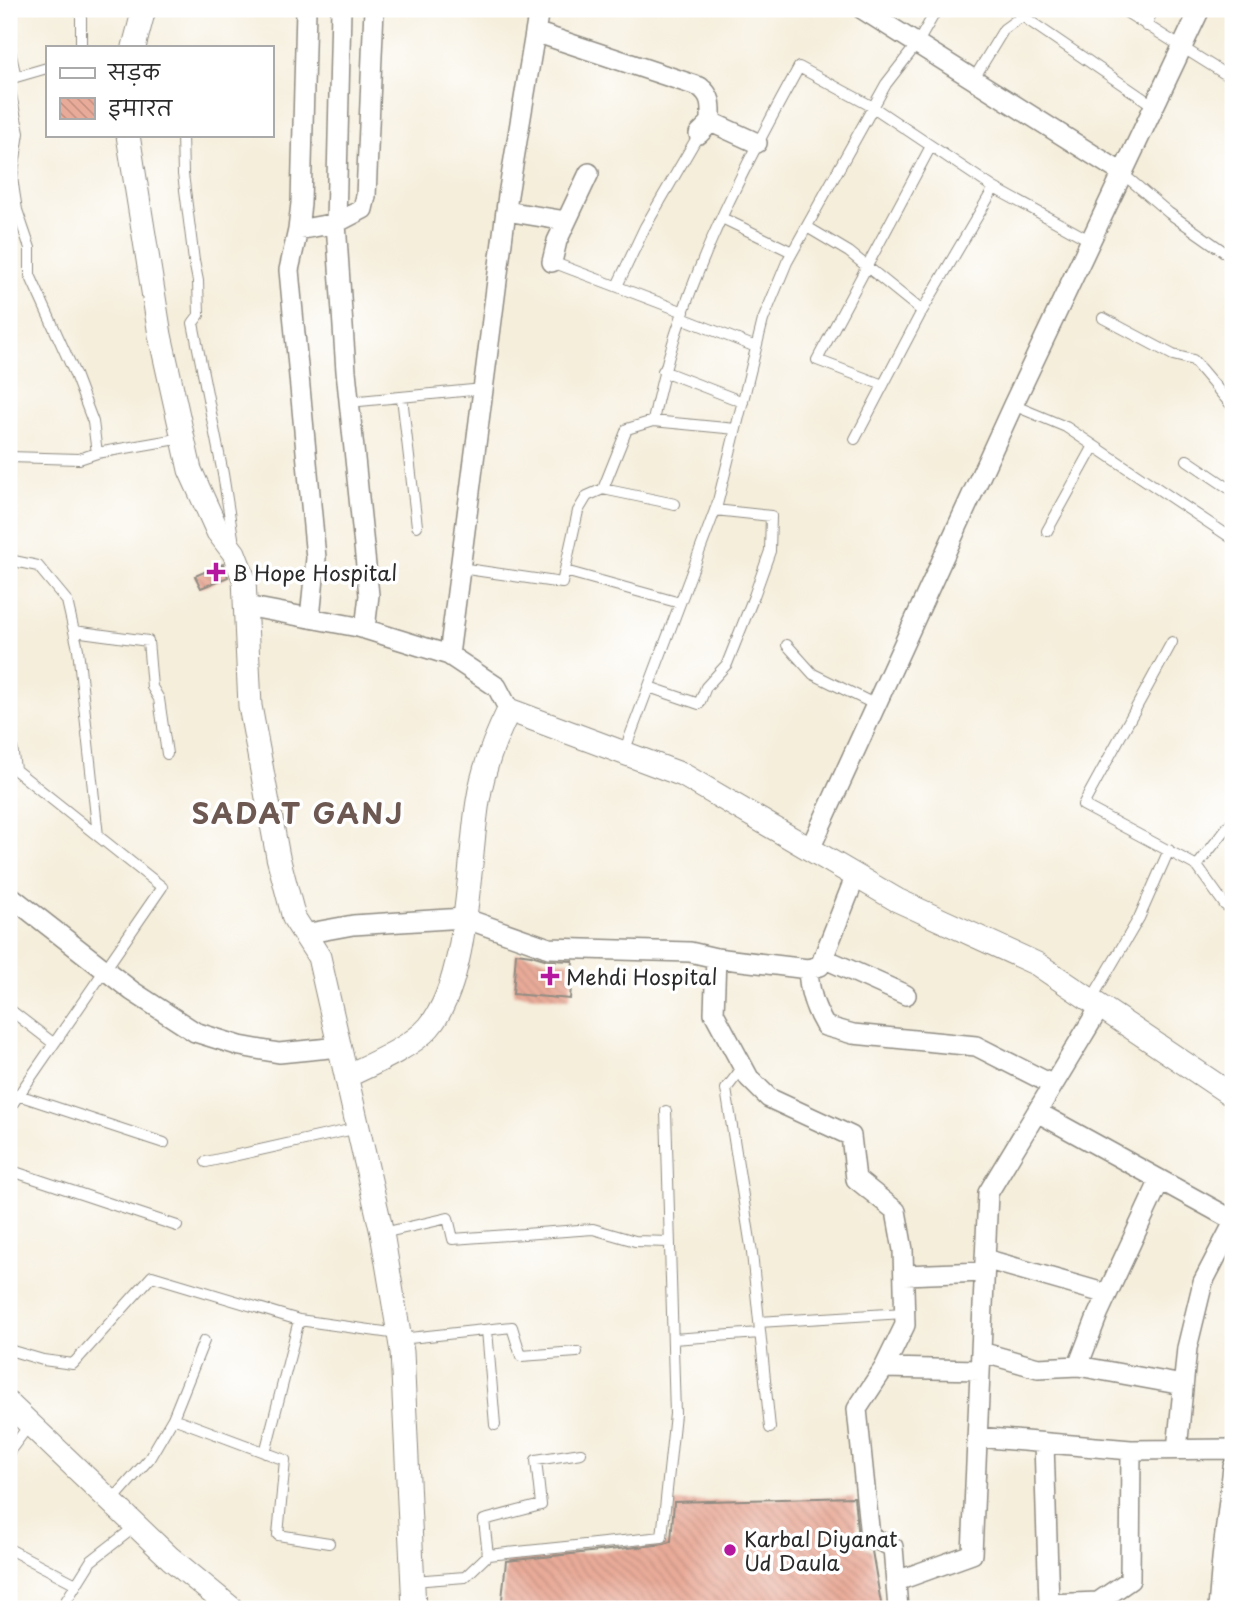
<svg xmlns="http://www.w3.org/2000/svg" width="1242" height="1618" viewBox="0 0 1242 1618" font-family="'Playpen Sans','Playpen Sans Deva',sans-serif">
  <defs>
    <pattern id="building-back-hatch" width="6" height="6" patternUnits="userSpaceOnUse" patternTransform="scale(1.75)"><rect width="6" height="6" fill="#e9ab99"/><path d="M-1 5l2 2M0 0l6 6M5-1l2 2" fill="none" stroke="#c89384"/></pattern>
  </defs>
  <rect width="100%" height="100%" fill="#fff"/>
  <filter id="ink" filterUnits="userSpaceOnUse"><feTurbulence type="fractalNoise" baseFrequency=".0143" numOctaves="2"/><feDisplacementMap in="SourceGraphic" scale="14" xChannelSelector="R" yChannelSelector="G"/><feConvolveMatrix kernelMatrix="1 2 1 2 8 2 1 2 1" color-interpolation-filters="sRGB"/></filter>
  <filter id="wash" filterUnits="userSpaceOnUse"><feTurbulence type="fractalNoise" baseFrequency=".00686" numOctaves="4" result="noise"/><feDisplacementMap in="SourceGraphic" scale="28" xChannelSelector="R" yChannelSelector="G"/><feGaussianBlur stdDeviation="1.57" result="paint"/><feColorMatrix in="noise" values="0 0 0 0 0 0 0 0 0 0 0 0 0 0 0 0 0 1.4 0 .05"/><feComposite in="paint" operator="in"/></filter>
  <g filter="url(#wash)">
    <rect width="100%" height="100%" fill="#f5eedb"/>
    <g id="blocks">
      <!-- building -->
      <path fill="url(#building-back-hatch)" d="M223,564L228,577L201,588L195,576Z
        M516,953L531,955L548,960L573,961L570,999L513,994Z
        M854,1497L858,1539L861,1545L872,1551L882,1609H501L506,1561L665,1544L671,1541L674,1502Z"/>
    </g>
  </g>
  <g filter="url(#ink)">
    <use href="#blocks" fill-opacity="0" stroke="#908c83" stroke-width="2"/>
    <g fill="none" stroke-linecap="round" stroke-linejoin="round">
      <!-- service casing -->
      <g stroke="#908c83" stroke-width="12">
        <path id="service" d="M81,9V47
          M1012,9L1154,106
          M1121,9L1233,79
          M1146,26L1153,9
          M9,47L16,77
          M9,79L47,68
          M973,80L1004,29L1022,16L1026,9
          M9,86L19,133L12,178L17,210L30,248V275L74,372L93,422L97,453
          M182,135L183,174L194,261L198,281L199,315L193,323L223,474L234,544
          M1122,173L1169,213L1233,258
          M722,218L792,252
          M807,227L849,252L922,311
          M552,262L684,312
          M617,286L645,227L699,134
          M682,318L756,347
          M1103,318L1173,355L1193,360L1233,407
          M663,371L743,402
          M883,385L817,360L931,146
          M402,397L417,526
          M349,402L483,389
          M1013,405L1066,427L1233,539
          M653,421C678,294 737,179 799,67L873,107L994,188L1091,241
          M855,439L922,311L994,188
          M9,457L79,459L97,453L183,438
          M1187,460L1233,491
          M603,489L675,504
          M1047,531L1094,446
          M9,560L38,566L67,601L78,649L98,836
          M460,568L562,583L578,511L587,496L603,489L627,429L653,421L736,429
          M565,571L680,603
          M74,631L148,641L152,687L159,699L167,754
          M1172,642L1083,805L1197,866L1225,905L1233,910
          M787,645L813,674L876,705
          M1233,678L1231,681L1233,682
          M649,687L699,704L706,687L727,664L754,596L770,551L771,516L715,510
          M9,725L15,769
          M624,752L717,505L763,320L787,262L886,84L917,44L937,9
          M9,765L162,887L9,1109
          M1197,866L1233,820
          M1091,1000L1139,918L1169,850
          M9,1009L53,1043
          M743,1067L726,1089L752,1253L770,1428
          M18,1095L164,1143
          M206,1162L358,1128
          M9,1170L177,1226
          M383,1233L448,1218L453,1239L593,1229L635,1241L670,1242
          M759,1322L904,1313
          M487,1330L495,1425
          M400,1339L512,1327L521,1356L577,1352
          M673,1339L760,1333
          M9,1350L43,1360L73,1364L152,1276L299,1320L398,1334
          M173,1418L285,1460L278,1535L329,1543
          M9,1452L30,1424
          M265,1453L299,1320
          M112,1501L149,1459L173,1418L204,1341
          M9,1549L76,1584
          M488,1555L484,1520L541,1505L536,1460L581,1453
          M413,1581L465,1577L488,1555L662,1537L675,1414L666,1111
          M61,1609L91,1561L136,1526"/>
      </g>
      <!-- minor casing -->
      <g stroke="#908c83" stroke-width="22">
        <path id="minor" d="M306,9L301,203L298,230L289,270L316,558L310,618
          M341,9L336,223L346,371L369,595L365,629
          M862,9L1122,173
          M535,32L700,87C713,97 711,107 711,122
          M699,134L711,122L757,143
          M506,211L566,221
          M298,230L336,223L363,209L366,196L374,9
          M552,262L557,241L589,173
          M246,606L358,627L449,655L497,687L509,710
          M449,655L508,195L539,9
          M810,849L1013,405L1200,9
          M9,895L132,991L195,1032L240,1046L279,1053L340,1047
          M304,934L353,925L464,918L549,948L690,952L716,958L808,969L820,966L856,875
          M716,958L714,1013L749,1078L769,1098L851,1136L856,1179L896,1211L903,1250L905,1325L884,1368L857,1409L870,1537L893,1547L898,1609
          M823,958L906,995
          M808,969C809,991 814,1007 825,1026L853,1034L976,1046L1053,1085
          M1037,1112L1233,1220
          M985,1259L1107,1294
          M904,1275L984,1272
          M981,1352L1038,1368L1078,1366L1183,1385
          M1078,1366L1098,1314L1160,1180
          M884,1368L980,1370
          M977,1437L1131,1450L1233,1449
          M1044,1443L1049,1604L1098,1602L1130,1580L1131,1450
          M1177,1450L1187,1348L1203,1282L1233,1224
          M897,1581L972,1554L988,1193L1100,1007
          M1218,1609L1222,1559L1233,1467"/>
      </g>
      <!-- tertiary casing -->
      <g stroke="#908c83" stroke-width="25">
        <path id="tertiary" d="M134,47L144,9
          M128,135L160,335L190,470L218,532L234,553L244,579L250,706L278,857L294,918L319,957L382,1233L402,1352L414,1609
          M347,1076C370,1065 412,1047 429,1027C469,980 468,863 478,801C483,769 495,738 509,710L683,775L897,900L1037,964L1233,1096
          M9,1404L170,1558L232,1609"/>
      </g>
      <!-- service -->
      <use href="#service" stroke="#fff" stroke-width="10"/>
      <!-- minor -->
      <use href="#minor" stroke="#fff" stroke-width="19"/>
      <!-- tertiary -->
      <use href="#tertiary" stroke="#fff" stroke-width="23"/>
    </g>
  </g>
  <!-- markers -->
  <g fill="#b5179e" stroke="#fff" stroke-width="2.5">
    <path d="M212.5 561.5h7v7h7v7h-7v7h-7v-7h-7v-7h7z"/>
    <path d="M546.5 965.5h7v7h7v7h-7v7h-7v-7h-7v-7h7z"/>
    <circle cx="730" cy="1550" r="7"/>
  </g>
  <g text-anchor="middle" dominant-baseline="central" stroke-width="7" stroke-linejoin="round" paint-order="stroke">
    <!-- poi labels -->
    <g font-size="21" fill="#2b2b2b" stroke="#fff" text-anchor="start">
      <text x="232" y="572">B Hope Hospital</text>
      <text x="566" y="976">Mehdi Hospital</text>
      <text x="744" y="1538">Karbal Diyanat<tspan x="744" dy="24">Ud Daula</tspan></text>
    </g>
    <!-- district labels -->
    <g font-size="28" font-weight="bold" letter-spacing="2" fill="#6e5852" stroke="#fff">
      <text x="298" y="812">SADAT GANJ</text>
    </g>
  </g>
  <!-- margin -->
  <rect width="1242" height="1618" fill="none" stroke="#fff" stroke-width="35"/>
  <!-- legend -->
  <rect x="46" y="46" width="228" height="91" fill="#ffffff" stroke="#aaaaaa" stroke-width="2"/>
  <rect x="60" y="68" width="35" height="10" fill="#ffffff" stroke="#aaaaaa" stroke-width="2"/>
  <text x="108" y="80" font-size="21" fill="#2b2b2b">सड़क</text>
  <rect x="60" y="98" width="35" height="21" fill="url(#building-back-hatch)" stroke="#aaaaaa" stroke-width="2"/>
  <text x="108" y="116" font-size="21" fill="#2b2b2b">इमारत</text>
</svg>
